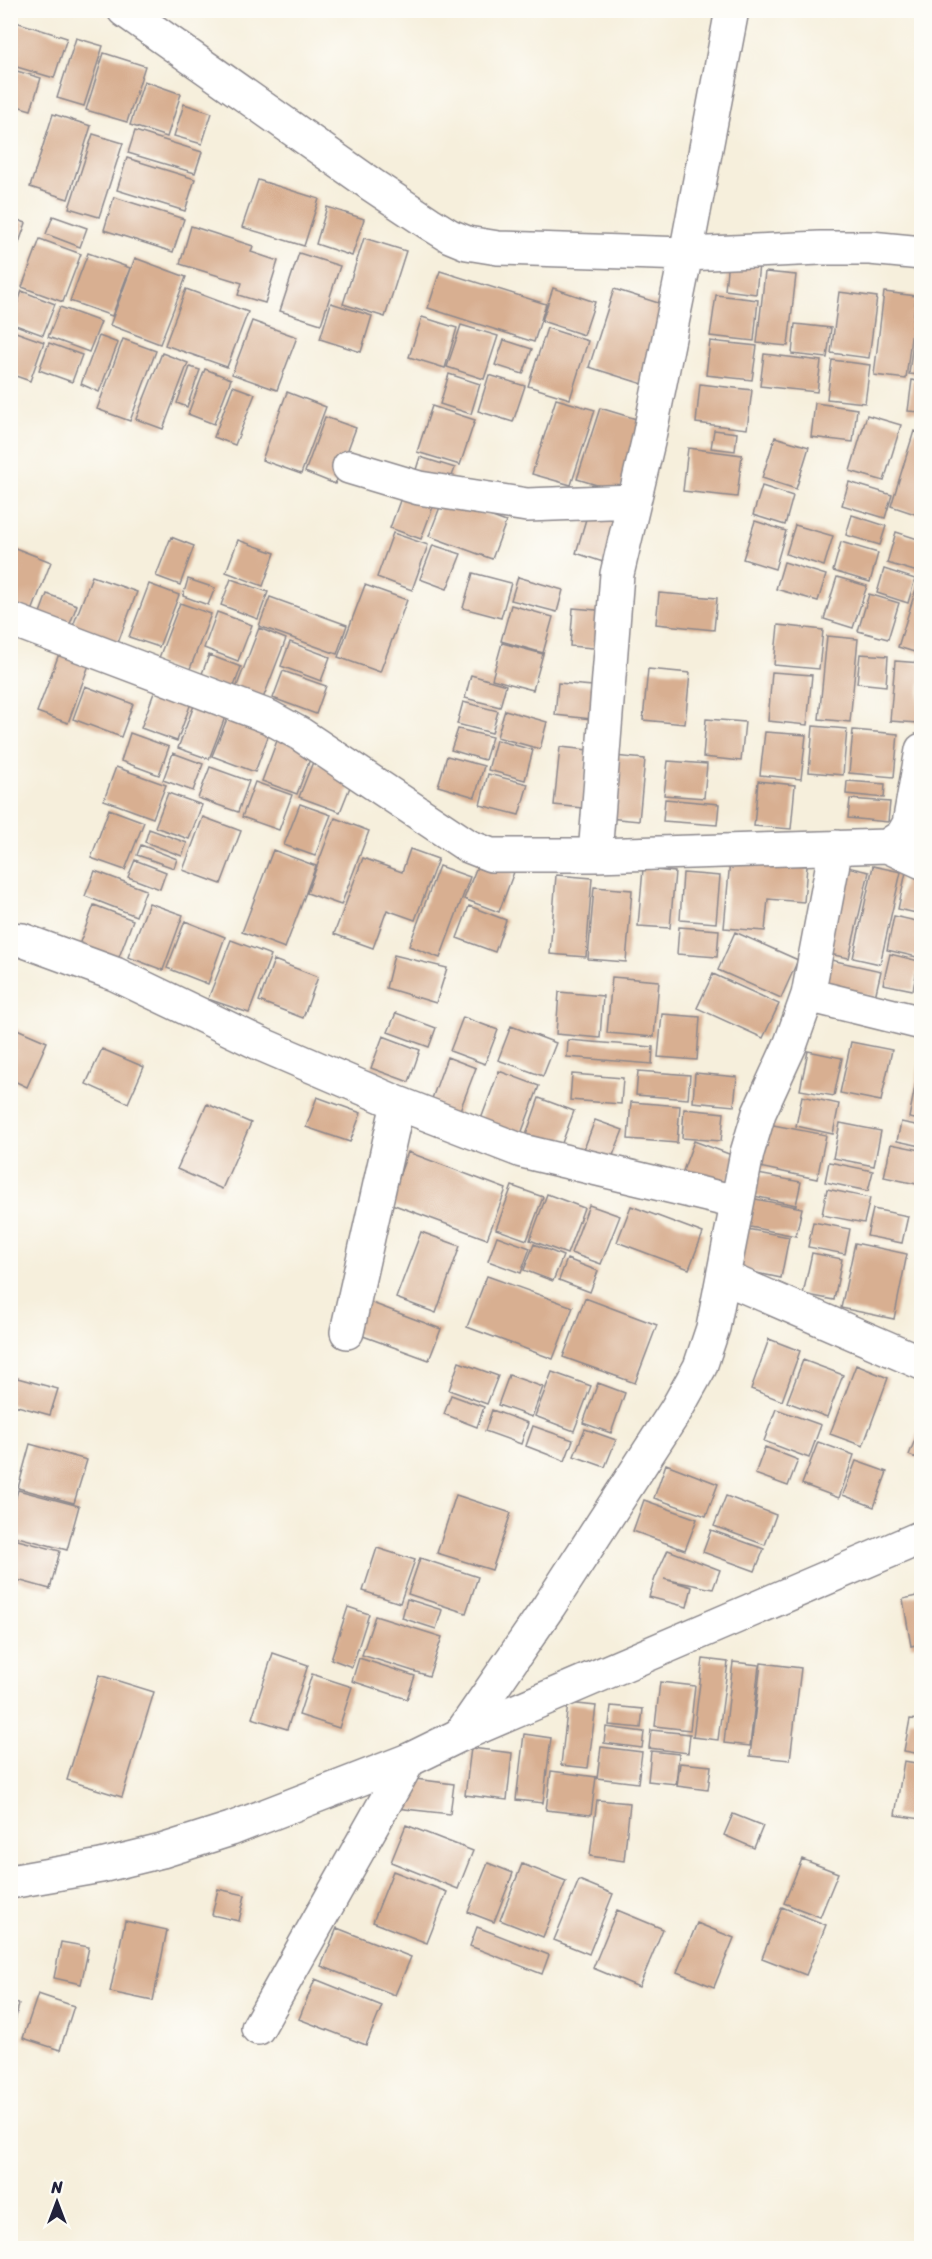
<svg xmlns="http://www.w3.org/2000/svg" width="932" height="2259" viewBox="0 0 932 2259" font-family="Sriracha,sans-serif">
  <rect width="100%" height="100%" fill="#fdfcf7"/>
  <filter id="ink" filterUnits="userSpaceOnUse"><feTurbulence type="fractalNoise" baseFrequency=".0167" numOctaves="2"/><feDisplacementMap in="SourceGraphic" scale="12" xChannelSelector="R" yChannelSelector="G"/><feConvolveMatrix kernelMatrix="1 2 1 2 8 2 1 2 1" color-interpolation-filters="sRGB"/></filter>
  <filter id="wash" filterUnits="userSpaceOnUse"><feTurbulence type="fractalNoise" baseFrequency=".008" numOctaves="4" result="noise"/><feDisplacementMap in="SourceGraphic" scale="24" xChannelSelector="R" yChannelSelector="G"/><feGaussianBlur stdDeviation="1.35" result="paint"/><feColorMatrix in="noise" values="0 0 0 0 0 0 0 0 0 0 0 0 0 0 0 0 0 1.4 0 .05"/><feComposite in="paint" operator="in"/></filter>
  <g filter="url(#wash)">
    <rect width="100%" height="100%" fill="#f6efdc"/>
    <g id="blocks">
      <!-- building -->
      <path fill="#d8af91" d="M16,22L67,38L54,78L10,65V38Z
        M76,38L103,46L84,106L57,98Z
        M104,53L145,66L127,122L86,110Z
        M10,69L41,78L31,110L10,104Z
        M144,81L181,94L167,137L130,125Z
        M184,104L212,113L202,144L174,136Z
        M53,114L91,126L68,199L30,187Z
        M135,131L202,152L195,173L128,153Z
        M93,134L123,143L99,217L69,208Z
        M127,158L195,179L185,211L117,190Z
        M258,180L319,199L304,246L242,227Z
        M114,197L184,219L173,252L104,230Z
        M327,207L364,219L352,256L316,244Z
        M53,216L87,228L80,247L46,234Z
        M10,217L26,223L11,265H10Z
        M191,226L253,246L251,252L278,261L265,303L238,295L242,283L180,264Z
        M364,238L406,251L385,317L343,304Z
        M40,239L81,254L63,302L22,287Z
        M88,253L130,268L112,316L70,301Z
        M299,253L340,266L321,324L280,311Z
        M135,258L186,277L160,344L110,325Z
        M728,260L759,264L756,294L725,290Z
        M440,271L546,304L534,342L428,308Z
        M765,272L796,275L788,346L757,343Z
        M553,288L595,302L584,335L542,321Z
        M186,289L248,312L227,367L165,345Z
        M614,289L668,306L643,384L589,367Z
        M22,291L55,304L43,335L10,323Z
        M839,292L877,297L869,358L831,353Z
        M884,292L916,296L906,379L874,375Z
        M716,295L758,300L754,341L710,336Z
        M331,303L372,316L361,352L320,339Z
        M60,307L101,322L89,352L48,337Z
        M422,317L457,328L445,368L409,357Z
        M252,321L297,337L277,390L232,374Z
        M795,324L831,328L827,358L792,354Z
        M461,325L498,336L484,379L447,367Z
        M915,325L921,326V375L909,374Z
        M547,328L588,341L570,399L528,386Z
        M10,330L44,342L30,381L10,374Z
        M99,336L118,343L99,392L81,384Z
        M123,339L156,351L130,421L97,409Z
        M504,340L532,349L523,374L495,365Z
        M710,341L757,346L752,380L706,375Z
        M49,343L82,355L72,382L39,370Z
        M162,353L188,363L163,429L136,419Z
        M764,354L821,361L817,392L760,386Z
        M832,360L870,365L865,403L827,399Z
        M190,367L200,370L187,407L177,403Z
        M205,369L231,379L214,424L188,414Z
        M449,374L480,384L471,414L440,404Z
        M489,375L525,386L513,422L478,411Z
        M912,380L921,382V412L908,411Z
        M700,384L752,390L747,429L696,423Z
        M233,386L255,394L235,445L214,437Z
        M287,392L326,407L301,474L262,460Z
        M556,399L595,410L571,485L532,474Z
        M815,403L857,409L853,442L811,437Z
        M432,406L475,420L460,465L417,452Z
        M600,408L643,421L620,492L577,479Z
        M867,415L901,425L884,481L850,471Z
        M325,417L356,428L335,484L305,472Z
        M714,430L737,433L735,451L711,448Z
        M914,431L921,434V516L891,506Z
        M775,437L809,447L796,489L762,478Z
        M688,448L742,455L737,497L683,491Z
        M420,457L455,468L448,487L414,476Z
        M849,482L892,495L885,518L842,505Z
        M762,486L793,496L785,525L753,515Z
        M405,487L436,499L421,539L390,528Z
        M443,499L506,522L492,559L429,536Z
        M589,509L620,519L606,563L576,553Z
        M852,515L886,526L880,545L846,535Z
        M755,521L786,531L775,569L743,559Z
        M795,525L833,536L824,566L786,554Z
        M896,532L921,540V573L887,563Z
        M393,533L428,545L412,590L377,577Z
        M171,537L194,546L180,585L156,576Z
        M238,540L275,553L263,586L226,572Z
        M841,542L878,553L870,582L833,571Z
        M433,545L461,554L447,589L420,579Z
        M10,546L51,562L31,614L10,607Z
        M784,562L826,575L818,601L776,589Z
        M884,569L915,579L908,603L877,593Z
        M473,573L511,583L501,618L463,608Z
        M921,573V654L898,647Z
        M92,576L137,592L116,648L71,631Z
        M518,577L563,590L557,612L511,600Z
        M837,577L867,586L853,628L824,619Z
        M188,579L215,588L208,605L183,596Z
        M231,579L268,592L258,619L221,605Z
        M149,584L179,595L159,647L129,637Z
        M365,585L407,600L380,672L338,657Z
        M659,593L717,598L714,630L656,624Z
        M47,594L77,605L67,632L37,621Z
        M869,594L899,603L888,639L858,631Z
        M270,597L347,625L337,654L259,626Z
        M180,603L211,614L188,674L157,663Z
        M511,605L553,617L543,653L501,641Z
        M573,608L608,611L605,649L570,646Z
        M217,612L252,625L238,661L204,648Z
        M778,625L823,630L819,669L774,665Z
        M259,628L286,639L262,701L235,691Z
        M827,636L858,639L850,722L819,719Z
        M290,642L330,657L321,681L281,666Z
        M502,643L543,654L533,690L492,679Z
        M59,654L89,665L68,723L37,712Z
        M860,654L888,656L886,686L857,683Z
        M209,655L241,667L232,692L200,679Z
        M895,661L921,663L918,723L890,721Z
        M648,669L690,673L685,724L643,720Z
        M283,671L326,686L316,714L273,698Z
        M772,672L812,675L807,725L768,721Z
        M471,675L506,685L500,707L465,698Z
        M558,683L604,687L601,720L555,715Z
        M85,686L133,704L121,737L73,719Z
        M155,690L191,703L177,741L141,728Z
        M196,700L227,712L209,759L178,748Z
        M463,702L498,711L492,733L457,724Z
        M505,710L547,722L540,749L497,737Z
        M227,719L269,734L255,772L212,756Z
        M706,719L745,722L741,761L703,757Z
        M813,726L847,729L843,775L809,772Z
        M458,729L492,737L485,760L451,750Z
        M853,730L898,734L894,777L849,773Z
        M765,732L806,735L801,779L760,775Z
        M130,733L169,747L159,775L121,761Z
        M278,738L313,751L297,794L262,781Z
        M496,740L533,750L525,780L488,770Z
        M560,747L588,750L583,808L554,805Z
        M173,753L203,764L193,791L163,780Z
        M447,756L484,766L475,797L438,786Z
        M614,756L645,759L639,821L608,818Z
        M668,761L707,764L704,798L664,795Z
        M313,762L354,777L340,812L299,797Z
        M116,767L166,785L153,818L104,800Z
        M210,767L249,781L238,812L198,798Z
        M488,774L528,784L519,815L480,805Z
        M758,781L795,785L791,829L754,826Z
        M847,781L885,784L884,798L846,794Z
        M255,782L292,795L279,830L242,817Z
        M168,793L202,805L189,839L155,827Z
        M665,799L719,804L717,825L663,821Z
        M850,799L890,802L888,822L848,818Z
        M300,804L331,815L315,856L284,845Z
        M109,809L144,822L125,870L91,858Z
        M203,817L241,831L221,884L183,870Z
        M335,818L369,831L341,905L307,893Z
        M149,829L187,843L182,856L145,842Z
        M141,845L177,859L174,868L137,855Z
        M410,849L438,859L415,920L387,910L373,948L334,934L363,858L402,872Z
        M273,850L316,866L285,948L242,932Z
        M480,859L514,872L499,912L464,899Z
        M135,860L166,872L160,889L128,877Z
        M730,860L807,866L804,902L768,899L765,931L724,928Z
        M439,866L470,877L440,958L409,946Z
        M843,866L869,872L849,958L824,953Z
        M873,866L901,872L880,964L853,958Z
        M643,869L675,872L670,928L638,926Z
        M95,871L146,890L136,916L85,896Z
        M906,872L921,875V914L898,909Z
        M683,873L720,876L716,923L680,920Z
        M556,875L592,878L586,957L550,954Z
        M594,887L632,890L626,962L588,959Z
        M149,903L183,915L163,970L128,957Z
        M94,905L133,920L116,965L77,950Z
        M469,906L506,920L495,952L457,938Z
        M894,916L921,922V958L887,950Z
        M185,921L225,937L208,984L167,968Z
        M679,927L719,930L717,957L677,954Z
        M735,932L798,960L781,998L718,970Z
        M231,940L271,955L249,1013L208,999Z
        M890,954L919,961L913,990L883,984Z
        M394,955L447,968L436,1003L386,988Z
        M822,958L881,971L875,997L816,984Z
        M274,960L318,977L303,1018L259,1001Z
        M713,974L779,1004L763,1038L697,1008Z
        M612,977L659,981L654,1037L607,1033Z
        M559,992L603,996L600,1038L556,1034Z
        M396,1013L436,1028L429,1047L388,1032Z
        M662,1014L700,1017L697,1060L658,1057Z
        M463,1017L498,1030L485,1064L450,1051Z
        M10,1026L47,1042L27,1087L10,1079Z
        M511,1026L556,1043L543,1076L498,1060Z
        M383,1036L420,1050L409,1082L371,1068Z
        M568,1040L653,1047L652,1064L567,1057Z
        M851,1042L892,1050L881,1101L840,1093Z
        M102,1049L144,1067L128,1103L86,1084Z
        M808,1051L842,1058L834,1096L800,1090Z
        M447,1057L476,1068L457,1118L429,1107Z
        M920,1060H921V1120L909,1118Z
        M499,1071L539,1086L518,1142L478,1127Z
        M638,1071L690,1075L688,1099L636,1095Z
        M695,1073L737,1077L734,1106L693,1102Z
        M572,1074L623,1078L621,1104L570,1100Z
        M802,1096L839,1104L833,1134L796,1126Z
        M317,1097L361,1113L350,1142L306,1127Z
        M539,1098L574,1111L559,1151L525,1138Z
        M631,1102L680,1106L677,1143L628,1139Z
        M207,1104L251,1123L222,1189L177,1169Z
        M684,1109L724,1113L721,1141L682,1138Z
        M595,1120L623,1130L608,1168L581,1157Z
        M901,1122L921,1126V1146L897,1141Z
        M840,1123L881,1131L874,1166L833,1158Z
        M768,1124L826,1135L817,1179L759,1167Z
        M694,1141L737,1157L723,1195L680,1179Z
        M891,1144L921,1150V1185L884,1177Z
        M408,1152L506,1189L487,1239L389,1203Z
        M829,1162L873,1171L868,1191L825,1182Z
        M758,1174L801,1182L796,1205L754,1196Z
        M512,1186L543,1197L527,1240L496,1229Z
        M827,1189L870,1198L864,1223L822,1215Z
        M547,1194L584,1208L567,1254L530,1240Z
        M750,1198L802,1208L796,1236L745,1226Z
        M589,1205L620,1216L601,1264L571,1253Z
        M631,1206L703,1233L689,1269L617,1242Z
        M873,1209L908,1216L902,1243L867,1236Z
        M813,1222L850,1229L845,1254L808,1247Z
        M747,1229L789,1237L781,1278L738,1269Z
        M421,1232L460,1246L436,1313L396,1298Z
        M497,1236L530,1248L521,1273L488,1261Z
        M855,1243L907,1254L894,1319L841,1308Z
        M534,1244L563,1256L553,1281L524,1270Z
        M812,1253L842,1259L834,1300L803,1294Z
        M567,1259L598,1271L590,1292L559,1280Z
        M487,1276L573,1307L553,1359L467,1327Z
        M585,1298L657,1325L635,1383L563,1357Z
        M364,1300L441,1329L429,1360L352,1332Z
        M769,1339L800,1351L782,1401L751,1389Z
        M803,1360L843,1375L827,1417L787,1402Z
        M459,1362L498,1376L487,1404L449,1390Z
        M856,1365L888,1378L863,1446L830,1434Z
        M552,1372L591,1386L574,1431L535,1416Z
        M509,1375L543,1387L532,1417L498,1405Z
        M10,1376L58,1389L50,1415L10,1404Z
        M598,1383L625,1393L611,1433L583,1423Z
        M451,1395L484,1407L477,1427L444,1414Z
        M776,1409L821,1425L809,1458L764,1441Z
        M492,1410L528,1423L521,1444L485,1431Z
        M921,1424V1460L909,1455Z
        M533,1426L573,1440L565,1461L526,1446Z
        M585,1429L616,1440L605,1467L574,1456Z
        M818,1442L854,1455L839,1498L802,1484Z
        M30,1444L87,1460L74,1503L18,1488Z
        M765,1447L798,1460L788,1486L755,1474Z
        M856,1461L887,1472L874,1507L843,1495Z
        M666,1464L718,1484L706,1516L654,1498Z
        M18,1490L79,1506L67,1550L10,1535V1517Z
        M456,1495L511,1513L492,1570L437,1553Z
        M726,1496L776,1515L765,1545L714,1526Z
        M644,1500L697,1519L685,1550L633,1531Z
        M711,1530L764,1549L755,1571L703,1552Z
        M10,1538L60,1551L50,1589L10,1578Z
        M377,1548L415,1560L400,1603L363,1591Z
        M668,1550L720,1570L713,1589L664,1579L692,1587L687,1607L649,1597L655,1578Z
        M420,1558L478,1577L466,1613L408,1594Z
        M921,1595V1644L911,1646L903,1599Z
        M407,1599L442,1610L436,1629L402,1618Z
        M348,1607L369,1614L352,1667L331,1659Z
        M375,1616L442,1637L429,1676L362,1655Z
        M273,1653L308,1665L287,1729L252,1718Z
        M359,1658L415,1676L407,1699L352,1681Z
        M703,1659L728,1662L718,1740L693,1737Z
        M733,1662L759,1665L750,1746L724,1743Z
        M761,1663L801,1668L790,1760L750,1756Z
        M312,1674L352,1687L339,1728L299,1715Z
        M99,1675L154,1692L122,1797L67,1780Z
        M660,1682L695,1686L690,1730L655,1726Z
        M568,1703L596,1706L588,1768L561,1765Z
        M611,1706L643,1709L641,1728L609,1725Z
        M910,1719L921,1720V1754L904,1751Z
        M606,1727L644,1732L642,1748L604,1743Z
        M651,1730L690,1734L688,1753L649,1748Z
        M524,1734L551,1738L543,1803L516,1800Z
        M601,1747L642,1752L638,1783L597,1778Z
        M471,1748L512,1753L507,1800L465,1795Z
        M651,1751L679,1754L676,1784L648,1781Z
        M904,1761L921,1764V1819L895,1815Z
        M680,1763L711,1766L708,1790L677,1786Z
        M551,1771L596,1777L591,1815L546,1810Z
        M399,1777L454,1784L450,1814L396,1808Z
        M597,1800L630,1803L624,1861L590,1856Z
        M733,1814L763,1826L754,1848L724,1835Z
        M406,1825L473,1851L458,1889L391,1862Z
        M802,1859L838,1873L820,1917L784,1903Z
        M488,1863L513,1873L494,1922L468,1912Z
        M522,1864L566,1881L543,1937L500,1920Z
        M393,1871L447,1892L427,1943L373,1922Z
        M579,1880L613,1894L589,1954L554,1940Z
        M218,1889L245,1895L239,1921L212,1915Z
        M782,1907L826,1925L806,1975L762,1958Z
        M617,1910L663,1929L639,1987L593,1968Z
        M125,1921L167,1930L153,2001L110,1992Z
        M697,1923L734,1938L714,1987L677,1972Z
        M477,1927L549,1955L542,1974L470,1946Z
        M337,1928L411,1957L395,1995L321,1966Z
        M61,1942L89,1947L81,1984L54,1978Z
        M315,1979L382,2006L366,2045L299,2019Z
        M38,1994L74,2006L60,2050L23,2038Z
        M10,2002L19,2004L13,2029L10,2028Z
        M10,2034L17,2035L11,2062H10Z"/>
    </g>
  </g>
  <g filter="url(#ink)">
    <use href="#blocks" fill-opacity="0" stroke="#8c888c" stroke-width="1.5"/>
    <g fill="none" stroke-linecap="round" stroke-linejoin="round">
      <!-- minor casing -->
      <g stroke="#8c888c" stroke-width="36">
        <path id="minor" d="M124,10L372,185L429,223L450,236L467,243L498,248L686,254L820,248H870L922,253
          M349,467L419,488L527,505L634,501
          M10,619L269,717L300,734L468,846L491,855H595L887,846L902,836L909,824L922,750
          M887,846L922,862
          M595,855L617,574L648,442L686,254L732,10
          M10,939L22,940L115,974L263,1045L398,1103L522,1151L736,1202
          M808,995L922,1023
          M723,1277L922,1363
          M347,1332L398,1103
          M460,1735L549,1606L676,1410L700,1367L713,1328L747,1153L759,1113L791,1043L808,995L836,847
          M258,2028L409,1760"/>
      </g>
      <!-- tertiary casing -->
      <g stroke="#8c888c" stroke-width="36">
        <path id="tertiary" d="M10,1882L101,1866L162,1851L231,1829L409,1760L460,1735L922,1537"/>
      </g>
      <!-- minor -->
      <use href="#minor" stroke="#fff" stroke-width="33"/>
      <!-- tertiary -->
      <use href="#tertiary" stroke="#fff" stroke-width="33"/>
    </g>
  </g>
  <!-- margin -->
  <rect width="932" height="2259" fill="none" stroke="#fdfcf7" stroke-width="36"/>
  <!-- north arrow -->
  <g transform="translate(57 2202)" stroke="#fdfcf7" stroke-width="4.5" paint-order="stroke">
  <path d="M0-4.5L10 22L0 15L-10 22Z" fill="#22223b"/>
  <text y="-9" font-size="16" font-weight="bold" text-anchor="middle" fill="#22223b">N</text>
  </g>
</svg>
